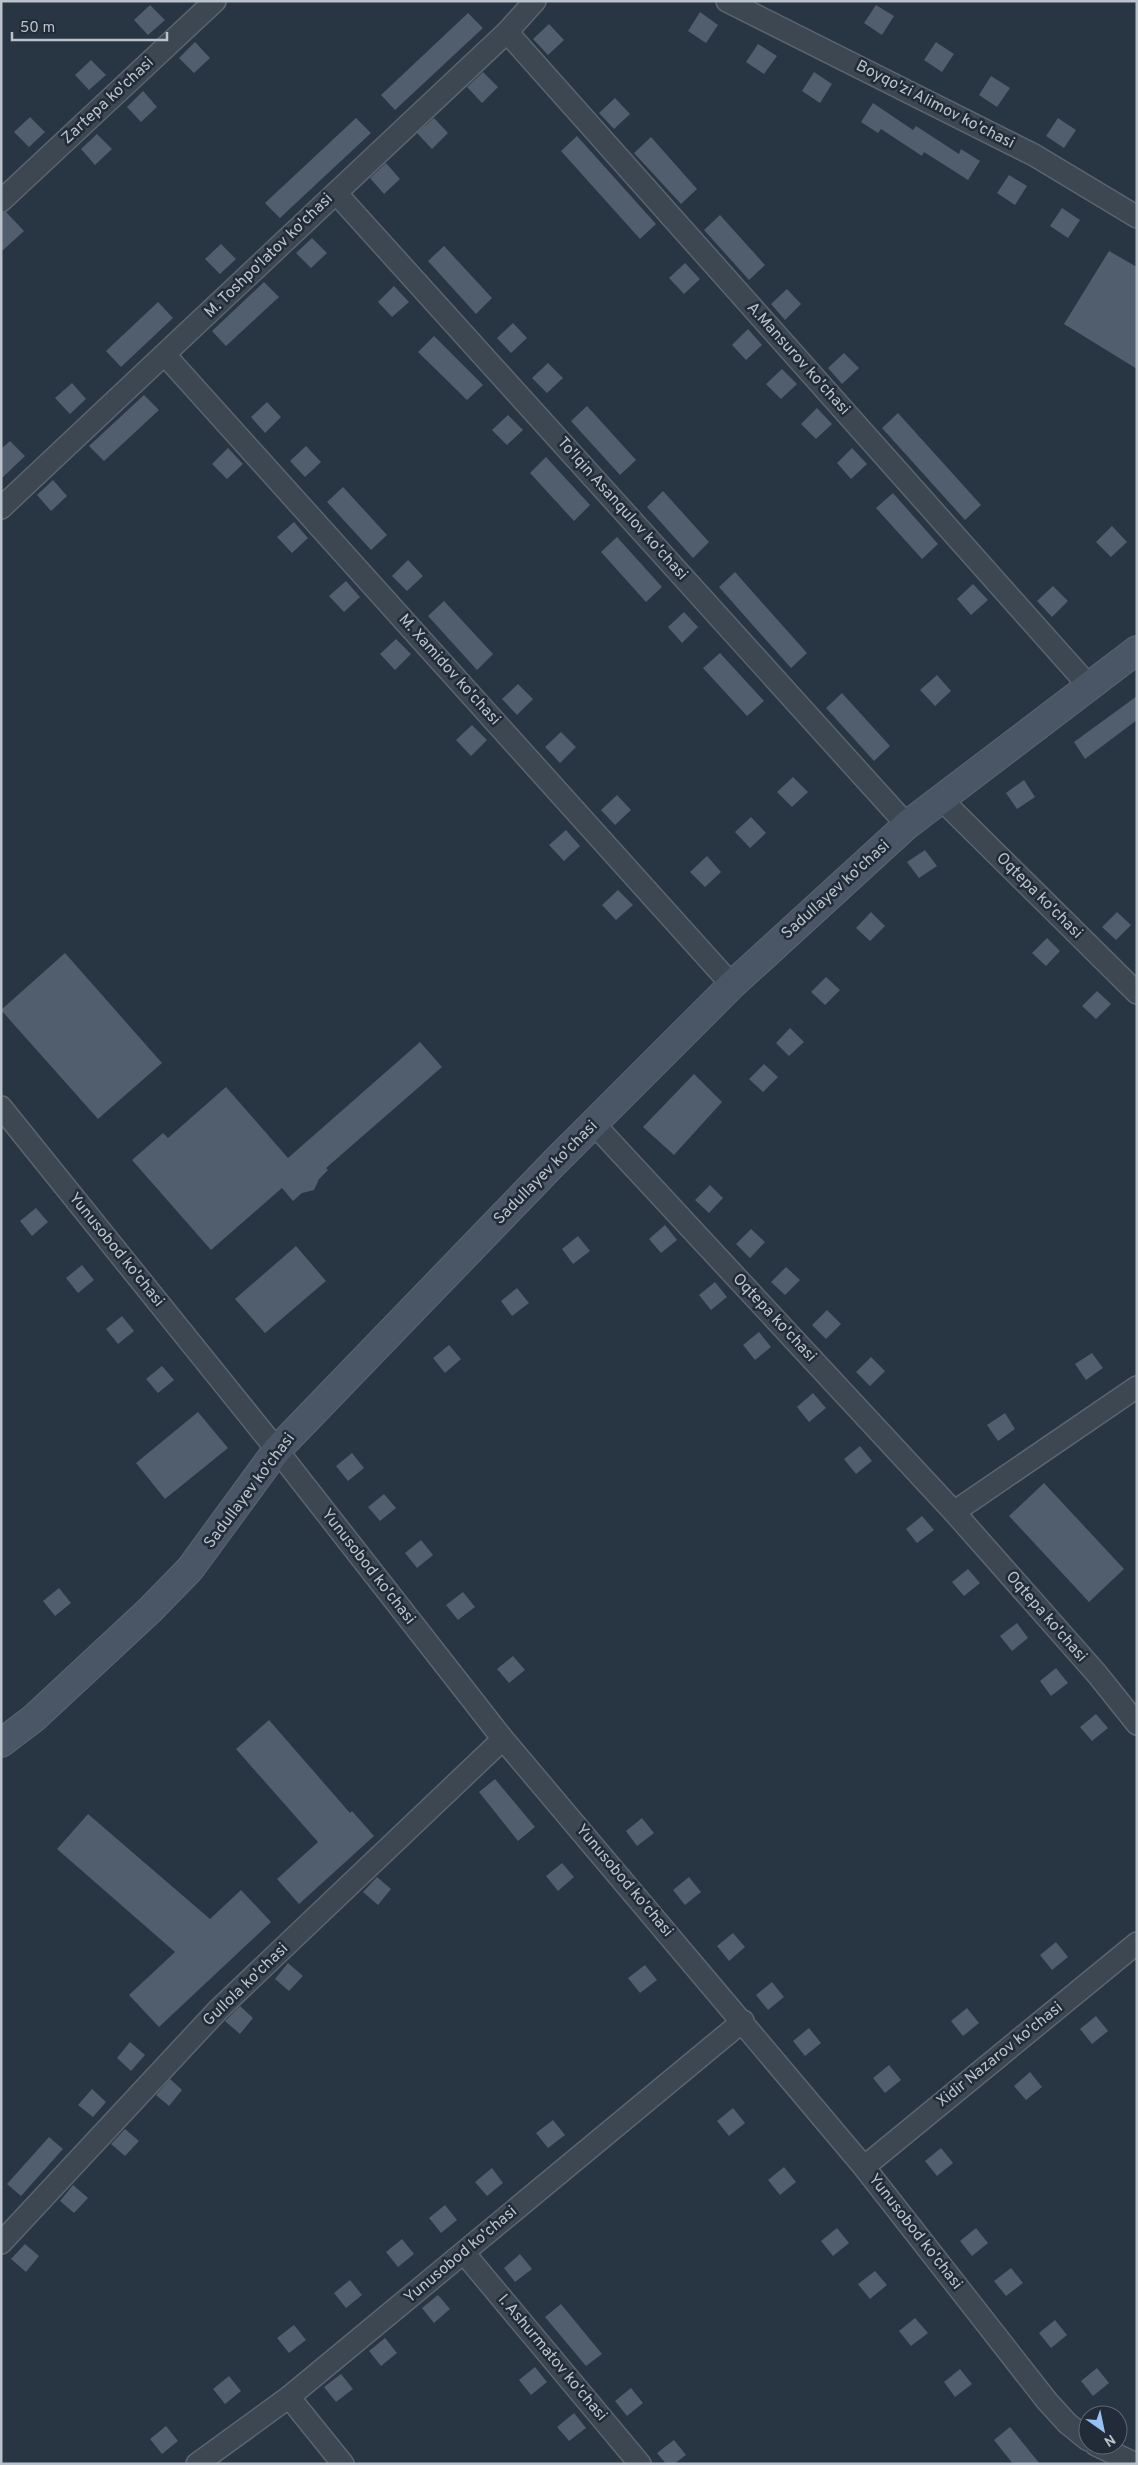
<svg xmlns="http://www.w3.org/2000/svg" width="1138" height="2465" viewBox="0 0 1138 2465" font-family="Overpass,sans-serif">
  <rect width="100%" height="100%" fill="#283543"/>
  <!-- building -->
  <path fill="#515e6d" d="M150,5L165,20L148,35L134,20Z
    M876,5L894,16L882,35L864,23Z
    M700,12L718,25L706,43L688,31Z
    M468,13L483,28L395,110L381,95Z
    M549,24L564,40L548,55L533,39Z
    M195,42L210,58L194,73L179,58Z
    M936,42L954,54L942,72L924,60Z
    M758,44L777,56L764,74L746,62Z
    M91,60L106,75L89,90L75,75Z
    M483,72L498,87L482,103L467,87Z
    M814,72L832,84L820,103L802,91Z
    M991,76L1010,88L997,107L979,95Z
    M143,91L157,107L141,122L127,107Z
    M615,98L630,114L614,129L599,113Z
    M873,103L913,130L916,126L959,154L961,149L980,161L968,180L924,152L922,156L881,129L878,133L861,122Z
    M30,117L45,132L29,147L14,132Z
    M356,118L371,133L280,218L265,203Z
    M434,118L448,133L432,149L417,133Z
    M1058,118L1076,130L1064,148L1046,136Z
    M97,134L112,149L95,165L81,149Z
    M577,136L656,224L640,239L561,151Z
    M651,137L697,189L681,204L634,153Z
    M386,163L400,179L384,194L370,178Z
    M1009,175L1027,186L1015,205L997,193Z
    M1062,208L1080,220L1068,238L1050,226Z
    M6,212L24,231L1,252V213Z
    M720,215L765,265L749,280L704,230Z
    M312,238L327,253L311,268L296,253Z
    M221,244L236,259L220,274L205,259Z
    M444,246L492,298L476,314L428,261Z
    M1109,251L1137,267V369L1064,324Z
    M685,263L700,279L684,294L669,278Z
    M264,282L279,297L226,346L212,331Z
    M394,286L409,302L392,317L378,302Z
    M787,289L801,304L785,320L771,304Z
    M158,302L173,318L121,367L106,351Z
    M513,323L527,338L511,353L497,338Z
    M748,329L762,345L746,360L732,345Z
    M434,336L483,385L467,400L418,352Z
    M844,353L859,368L842,384L828,368Z
    M548,363L563,378L547,393L532,378Z
    M782,369L797,384L781,399L766,384Z
    M72,383L86,399L70,414L55,398Z
    M144,395L159,410L104,461L89,446Z
    M267,402L281,417L265,433L251,417Z
    M587,406L636,460L620,475L571,421Z
    M817,408L832,424L816,439L801,424Z
    M898,413L981,505L965,520L882,428Z
    M508,415L523,430L507,445L492,430Z
    M10,441L25,456L1,479V449Z
    M306,446L321,462L305,477L290,461Z
    M228,448L243,464L227,479L212,464Z
    M852,448L867,464L851,479L837,463Z
    M546,457L590,505L574,521L530,473Z
    M53,480L67,496L51,511L37,495Z
    M343,487L387,535L371,550L327,502Z
    M663,491L709,542L693,558L647,507Z
    M893,493L938,544L922,559L876,508Z
    M294,522L308,538L292,553L277,537Z
    M1112,526L1127,542L1111,557L1096,542Z
    M617,537L662,587L646,602L601,552Z
    M408,560L423,576L407,591L392,576Z
    M735,572L807,653L791,668L719,587Z
    M346,581L360,597L344,612L329,596Z
    M973,584L988,600L971,615L957,599Z
    M1053,586L1068,601L1052,617L1037,601Z
    M444,601L493,654L477,670L428,616Z
    M684,612L698,627L682,643L668,627Z
    M396,639L411,654L395,670L380,654Z
    M720,653L764,701L747,716L703,668Z
    M937,675L951,691L935,706L920,690Z
    M518,684L533,699L517,715L502,699Z
    M842,693L890,746L874,761L826,708Z
    M1137,696V720L1085,759L1074,742Z
    M472,725L487,740L471,756L456,740Z
    M561,732L576,747L560,763L545,747Z
    M793,777L808,792L792,807L777,792Z
    M1024,780L1035,797L1017,809L1006,793Z
    M617,795L631,810L615,825L601,810Z
    M751,817L766,833L750,848L735,832Z
    M566,830L580,846L564,861L549,845Z
    M925,850L937,866L919,878L907,862Z
    M707,856L721,872L705,887L690,872Z
    M618,890L633,905L616,920L602,905Z
    M871,912L885,926L870,941L856,928Z
    M1117,912L1131,925L1116,940L1102,927Z
    M1047,938L1060,951L1046,966L1032,953Z
    M65,953L162,1063L98,1119L1,1010Z
    M826,977L840,990L825,1005L811,992Z
    M1097,991L1111,1004L1096,1019L1082,1006Z
    M790,1028L804,1042L789,1056L776,1043Z
    M420,1042L442,1067L326,1168L328,1170L319,1179L314,1190L302,1193L293,1201L282,1188L211,1250L132,1160L163,1133L168,1138L226,1087L288,1158Z
    M764,1064L778,1077L763,1092L749,1079Z
    M694,1074L722,1102L674,1155L643,1127Z
    M710,1185L723,1198L709,1213L695,1200Z
    M36,1208L48,1222L32,1236L20,1221Z
    M665,1225L677,1240L661,1253L649,1239Z
    M751,1229L765,1242L750,1258L736,1244Z
    M578,1236L590,1251L573,1264L562,1249Z
    M296,1246L326,1281L265,1333L235,1299Z
    M82,1265L94,1280L78,1293L66,1278Z
    M786,1267L800,1280L785,1295L771,1282Z
    M715,1282L727,1297L711,1310L699,1295Z
    M517,1288L529,1303L512,1316L501,1301Z
    M827,1310L841,1324L826,1339L812,1325Z
    M122,1316L134,1331L118,1344L106,1329Z
    M759,1332L771,1347L755,1360L743,1345Z
    M449,1345L461,1359L445,1373L433,1358Z
    M1092,1353L1103,1368L1086,1380L1075,1364Z
    M871,1357L885,1371L870,1386L856,1372Z
    M162,1366L174,1380L158,1393L146,1379Z
    M813,1393L826,1408L809,1422L797,1407Z
    M198,1412L228,1448L165,1499L136,1463Z
    M1005,1413L1015,1429L998,1441L987,1425Z
    M860,1446L872,1461L856,1474L844,1459Z
    M352,1453L364,1468L348,1481L336,1466Z
    M1044,1483L1124,1569L1089,1602L1009,1516Z
    M384,1494L396,1508L380,1521L368,1507Z
    M922,1516L934,1530L917,1543L906,1529Z
    M421,1540L433,1555L417,1568L405,1553Z
    M968,1569L980,1583L964,1596L952,1582Z
    M59,1588L71,1603L55,1616L43,1601Z
    M463,1592L475,1607L458,1620L446,1605Z
    M1017,1623L1028,1638L1012,1651L1000,1636Z
    M513,1656L525,1670L509,1683L497,1669Z
    M1056,1668L1068,1683L1051,1696L1040,1681Z
    M1096,1714L1108,1728L1092,1741L1080,1727Z
    M269,1720L350,1813L352,1811L374,1836L299,1904L277,1879L318,1842L236,1749Z
    M495,1779L535,1827L518,1841L479,1792Z
    M88,1814L210,1919L241,1890L271,1922L159,2027L129,1995L175,1952L57,1849Z
    M642,1818L654,1833L637,1846L626,1831Z
    M562,1863L574,1877L558,1891L546,1876Z
    M377,1877L391,1889L378,1905L363,1892Z
    M689,1877L701,1892L685,1905L673,1890Z
    M733,1933L745,1947L729,1961L717,1946Z
    M1056,1942L1068,1957L1052,1970L1040,1955Z
    M288,1963L303,1976L289,1991L275,1979Z
    M645,1965L657,1980L640,1993L628,1978Z
    M772,1982L784,1997L768,2010L756,1995Z
    M240,2006L253,2018L240,2034L225,2021Z
    M967,2008L979,2023L963,2036L951,2021Z
    M1096,2016L1108,2031L1092,2044L1080,2029Z
    M809,2028L821,2043L805,2056L793,2041Z
    M130,2042L145,2055L131,2071L117,2058Z
    M889,2065L901,2080L885,2093L873,2078Z
    M1030,2072L1042,2087L1026,2100L1014,2086Z
    M170,2079L182,2090L169,2106L156,2095Z
    M92,2089L106,2102L93,2117L78,2105Z
    M733,2108L745,2123L729,2136L717,2121Z
    M553,2120L565,2135L548,2148L536,2133Z
    M125,2129L139,2141L125,2156L111,2144Z
    M49,2137L63,2149L21,2196L7,2184Z
    M941,2148L953,2163L937,2176L925,2161Z
    M784,2167L796,2182L780,2195L768,2180Z
    M492,2168L503,2183L487,2196L475,2182Z
    M73,2185L88,2198L74,2213L60,2201Z
    M445,2205L457,2220L441,2233L429,2218Z
    M837,2228L849,2243L833,2256L821,2241Z
    M976,2228L988,2243L972,2256L960,2241Z
    M402,2239L414,2254L398,2267L386,2252Z
    M25,2244L39,2256L26,2272L11,2259Z
    M520,2254L532,2269L515,2282L504,2268Z
    M1011,2268L1023,2283L1006,2296L994,2281Z
    M875,2271L887,2285L870,2299L858,2284Z
    M350,2280L362,2295L346,2308L334,2293Z
    M438,2295L450,2309L434,2323L422,2308Z
    M561,2304L602,2354L586,2366L545,2317Z
    M915,2318L928,2333L911,2346L899,2331Z
    M1055,2320L1067,2335L1051,2348L1039,2333Z
    M294,2325L306,2340L289,2353L277,2338Z
    M385,2338L397,2353L381,2366L369,2351Z
    M535,2367L547,2382L531,2395L519,2380Z
    M1097,2368L1109,2383L1093,2396L1081,2381Z
    M960,2369L972,2384L955,2397L944,2382Z
    M341,2374L353,2389L336,2402L324,2387Z
    M229,2376L241,2391L225,2404L213,2389Z
    M631,2388L643,2403L627,2416L615,2401Z
    M574,2413L586,2428L569,2441L557,2427Z
    M166,2426L178,2441L162,2454L150,2439Z
    M1010,2427L1040,2464H1013L994,2440Z
    M674,2440L686,2455L674,2464H666L657,2453Z"/>
  <g fill="none" stroke-linecap="round" stroke-linejoin="round">
    <!-- minor casing -->
    <g stroke="#5b6570" stroke-width="24">
      <path id="minor" d="M727,1L1034,155L1137,217
        M507,32L1089,686
        M336,193L907,825
        M1,201L215,1
        M165,355L732,985
        M1,508L507,32L535,1
        M941,799L1137,993
        M1,1107L277,1450L503,1739L864,2167L1047,2401L1067,2423L1088,2440
        M594,1124L954,1512L1097,1674L1137,1724
        M954,1512L1137,1387
        M864,2167L1137,1943
        M1,2243L218,2010L503,1739
        M464,2253L640,2464
        M289,2397L343,2464
        M1096,2445L1136,2464
        M197,2464L289,2397L743,2021"/>
    </g>
    <!-- secondary casing -->
    <g stroke="#5b6570" stroke-width="30">
      <path id="secondary" d="M1,1743L34,1718L150,1610L190,1569L277,1450L554,1163L732,985L907,825L1137,650"/>
    </g>
    <!-- minor -->
    <use href="#minor" stroke="#3c4752" stroke-width="21"/>
    <!-- secondary -->
    <use href="#secondary" stroke="#4a5665" stroke-width="28"/>
  </g>
  <g text-anchor="middle" dominant-baseline="central" stroke-width="5" stroke-linejoin="round" paint-order="stroke">
    <!-- street labels -->
    <g font-size="16" fill="#bac2cc" stroke="#212c38">
      <text transform="translate(108 101) rotate(-43)">Zartepa ko'chasi</text>
      <text transform="translate(935 105) rotate(27)">Boyqo'zi Alimov ko'chasi</text>
      <text transform="translate(269 256) rotate(-44)">M. Toshpo'latov ko'chasi</text>
      <text transform="translate(798 359) rotate(48)">A.Mansurov ko'chasi</text>
      <text transform="translate(622 509) rotate(48)">To'lqin Asanqulov ko'chasi</text>
      <text transform="translate(449 670) rotate(48)">M. Xamidov ko'chasi</text>
      <text transform="translate(836 890) rotate(-42)">Sadullayev ko'chasi</text>
      <text transform="translate(1039 896) rotate(45)">Oqtepa ko'chasi</text>
      <text transform="translate(546 1173) rotate(-45)">Sadullayev ko'chasi</text>
      <text transform="translate(116 1250) rotate(51)">Yunusobod ko'chasi</text>
      <text transform="translate(774 1318) rotate(47)">Oqtepa ko'chasi</text>
      <text transform="translate(250 1491) rotate(-53)">Sadullayev ko'chasi</text>
      <text transform="translate(368 1567) rotate(52)">Yunusobod ko'chasi</text>
      <text transform="translate(1046 1617) rotate(49)">Oqtepa ko'chasi</text>
      <text transform="translate(624 1881) rotate(50)">Yunusobod ko'chasi</text>
      <text transform="translate(246 1985) rotate(-44)">Gullola ko'chasi</text>
      <text transform="translate(1000 2055) rotate(-39)">Xidir Nazarov ko'chasi</text>
      <text transform="translate(915 2232) rotate(52)">Yunusobod ko'chasi</text>
      <text transform="translate(461 2255) rotate(-40)">Yunusobod ko'chasi</text>
      <text transform="translate(552 2358) rotate(50)">I. Ashurmatov ko'chasi</text>
    </g>
  </g>
  <!-- border -->
  <rect width="1138" height="2465" fill="none" stroke="#bac2cc" stroke-width="5"/>
  <!-- north arrow -->
  <g transform="translate(1103 2430) rotate(147)"><circle r="24" fill="#212c38" stroke="#5e6873"/>
  <path d="M0-4L9 19L0 12L-9 19Z" fill="#95c1f5"/>
  <text y="-8" font-size="14" font-weight="bold" text-anchor="middle" fill="#bac2cc">N</text>
  </g>
  <!-- scale -->
  <path d="M12 32v8h155v-8" fill="none" stroke="#bac2cc" stroke-width="2.5"/>
  <text x="20" y="32" font-size="15" fill="#bac2cc" stroke="#212c38" stroke-width="4" paint-order="stroke">50 m</text>
</svg>
